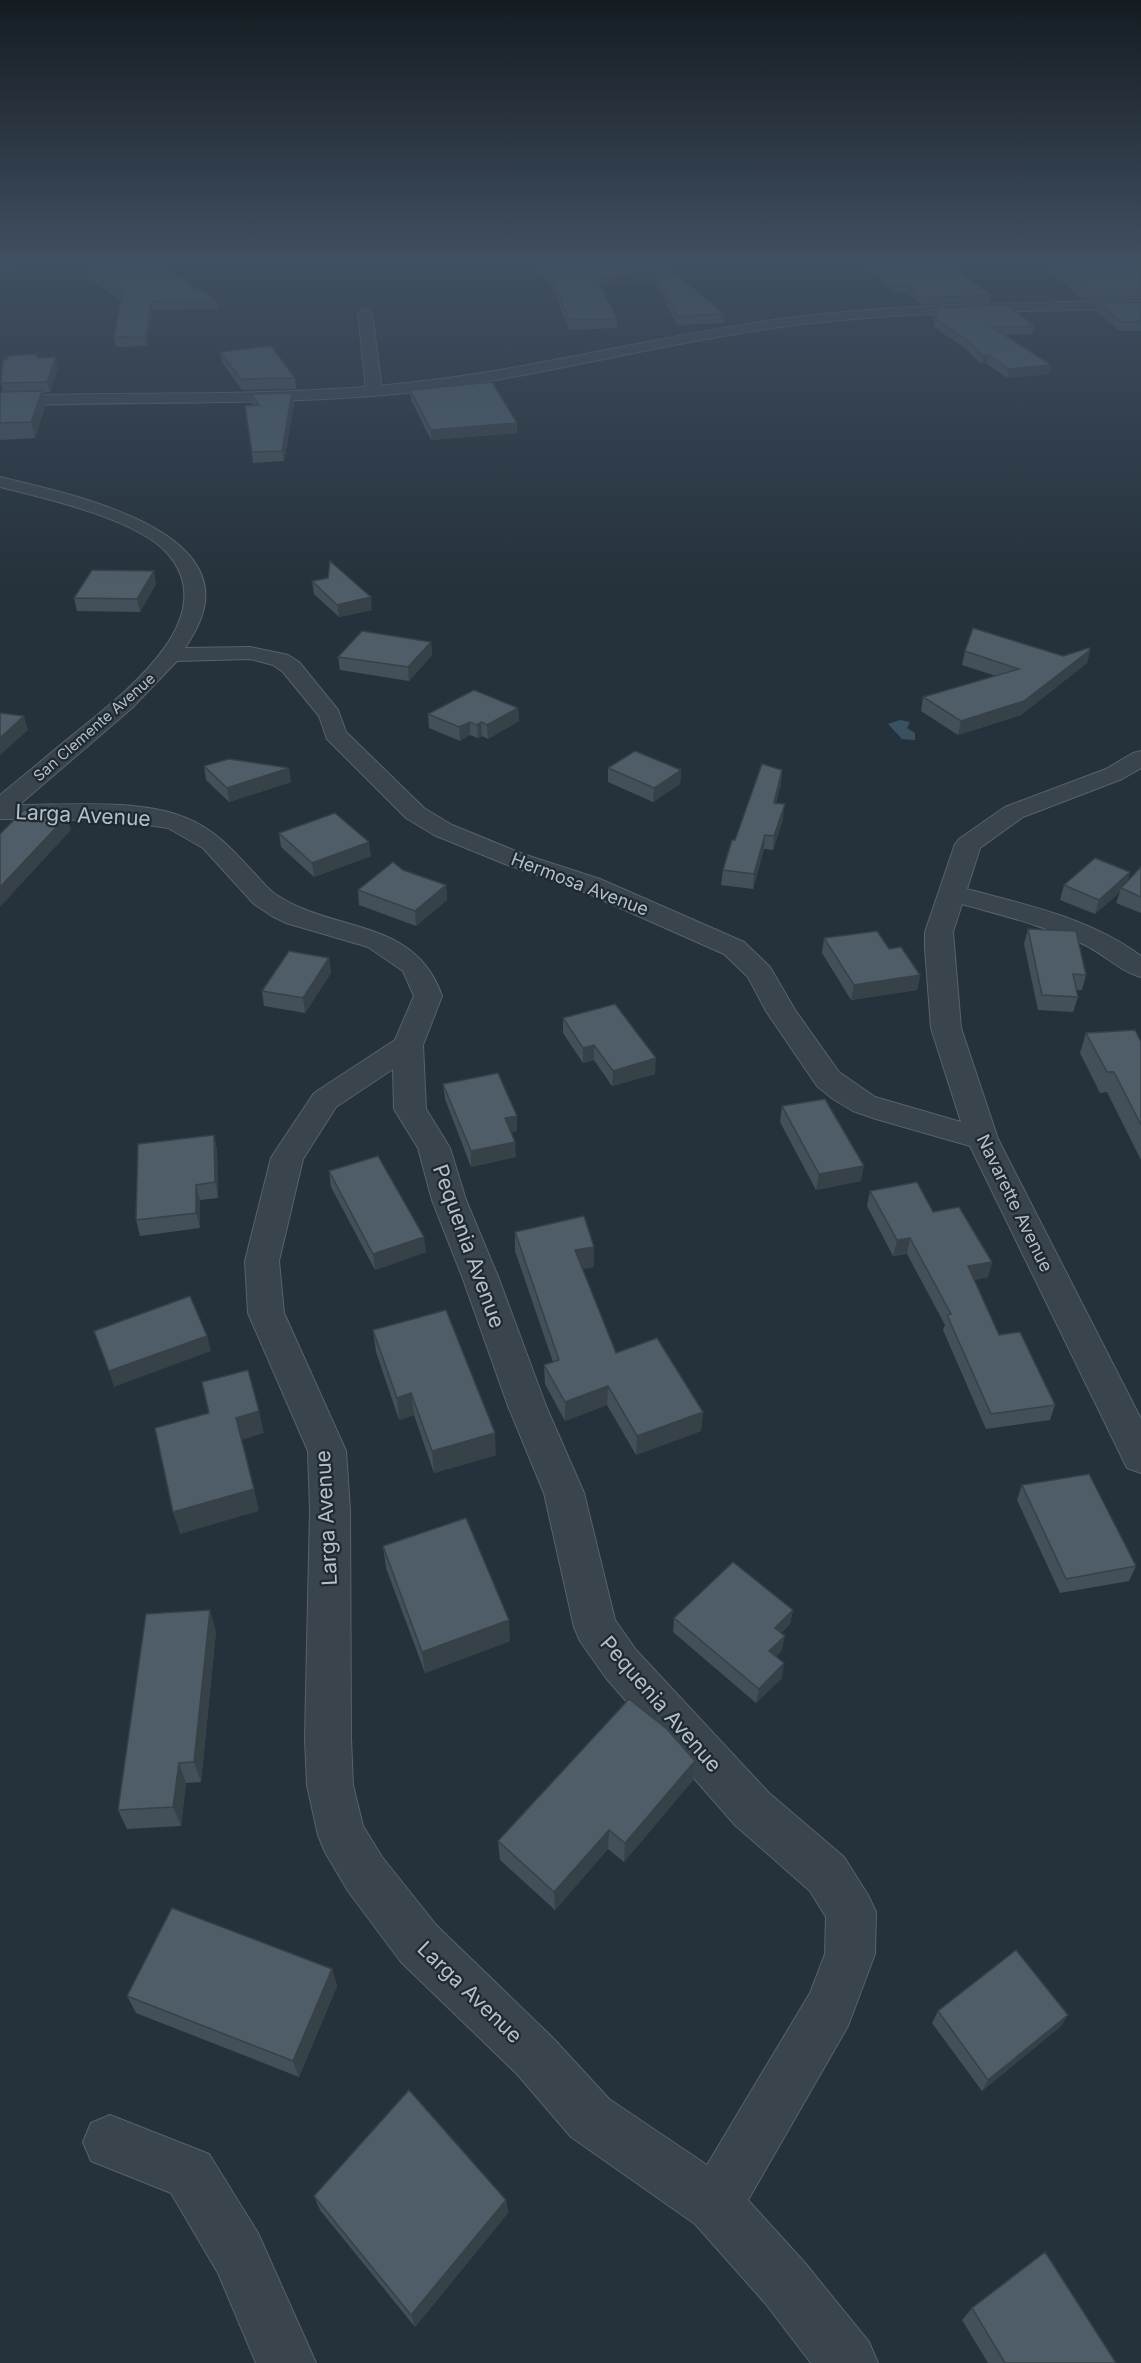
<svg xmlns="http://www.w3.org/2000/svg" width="1141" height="2363" viewBox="0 0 1141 2363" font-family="Inter,sans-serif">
  <rect width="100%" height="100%" fill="#25323c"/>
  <!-- water -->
  <path fill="#3a5162" d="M900,720L910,722L907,728L915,733V740L902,739L888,724Z"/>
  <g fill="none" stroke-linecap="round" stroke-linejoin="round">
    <!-- minor casing -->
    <g stroke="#57626a" stroke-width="2">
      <path id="minor" d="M365,309L372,313L382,390L374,395L366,390L358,313Z
        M0,477C57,491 214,522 205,602C203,619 194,634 185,648L250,647L288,655L299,662L338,710L346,732L424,808L452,825L523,854L600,879L744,942L770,967L795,1010L839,1072L875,1097L961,1122L931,1028L925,948V932L955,844L959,839L1005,807L1106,769L1133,753L1141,751V768L1122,779L1023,817L980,848L967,889C1026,905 1090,918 1141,956V977C1121,972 1104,954 1085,945C1046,926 1004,916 962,904L953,932L961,1028L998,1139L1141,1419V1473L1127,1468L970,1146L876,1119L853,1111L833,1099L817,1086L766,1011L748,977L724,954L582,891L505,864L434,835L406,818L327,739L319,716L283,672L273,665L250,659L177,661L132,708L19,805C68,805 141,799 186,818C214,829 233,850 253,872C260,879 267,888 275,894C334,934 415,917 442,996L423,1045L426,1109L450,1148L466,1200L499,1279L546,1406L584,1493L615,1620L636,1650L769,1793L844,1857L868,1895L876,1912L875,1954L848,2026L748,2200L805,2263L869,2342L878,2363H811L765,2303L695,2224L571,2137L517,2074L401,1962L348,1891L325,1852L318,1835L307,1785L305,1738L310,1510L308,1451L248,1313L245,1261L271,1158L276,1150L314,1093L395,1040L414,996L403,971L368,947L286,923L272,916L254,904L203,848L168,828L113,820L0,819V795C25,775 49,754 74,734C119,697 225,620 168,554C138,519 44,498 0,487ZM393,1069L394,1109L418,1148L432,1200L463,1279L508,1406L544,1493L574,1627L580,1641L606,1678L735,1825L810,1891L826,1917L825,1954L810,1993L707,2165L609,2099L553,2038L437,1926L382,1857L363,1826L353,1785L351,1738L350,1510L346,1451L284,1313L279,1261L303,1159L336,1107Z
        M110,2115L209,2154L258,2233L316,2363H256L218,2273L171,2193L91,2161L83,2142L91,2123Z"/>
    </g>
    <!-- tertiary casing -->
    <g stroke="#57626a" stroke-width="2">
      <path id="tertiary" d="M15,258H29L0,279V269Z
        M1141,301V309C1016,311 891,311 767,329C649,346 533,378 415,392C277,407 138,400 0,406V396C138,391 277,398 415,382C533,369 649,338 767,321C891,303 1016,303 1141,301Z"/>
    </g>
    <!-- minor -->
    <use href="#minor" fill="#39444c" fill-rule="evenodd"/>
    <!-- tertiary -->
    <use href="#tertiary" fill="#39444c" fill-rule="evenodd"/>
  </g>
  <!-- wall -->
  <path fill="#435059" d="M94,258H149L216,300L218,309L152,310L147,346L116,347L114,337L121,301L87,277L85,267L104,265Z
    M657,258L724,314L723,323L677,325L654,280L602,286L600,285L617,319V328L569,330L551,284L535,268V259Z
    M890,258H942L991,295L990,302L920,304L908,293H893L865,266V260L892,259Z
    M1046,258H1141V299L1083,300L1044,266Z
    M1141,302V331H1119L1097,312L1099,303Z
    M933,308L1034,326L1033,334L1005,335L1051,365L1049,374L1007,378L987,364H981L966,349L933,326L934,318L932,316Z
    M220,352L295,378L296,389L242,390L222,362Z
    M37,354L38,358L58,368L50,392L42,393L45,407L35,438L0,440V392H3L1,383Z
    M410,390L517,433L431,440L411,400Z
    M292,393L294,403L284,461L253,463L245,406L253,405L252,404L251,394Z
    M312,581L372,610L339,617L314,594Z
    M156,584L140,612L77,611L74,598Z
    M431,642L432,655L409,681L340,670L338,657Z
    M1090,650L1087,663L1021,715L958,735L921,711L923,697L996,676L962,665L965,651L1063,656Z
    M518,708L519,721L488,739L482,736L478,738L470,735L460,741L429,728L428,714Z
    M204,766L291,782L229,802L206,780Z
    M608,768L681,770L680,784L653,802L608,782Z
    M782,770L781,784L776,803L783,819L773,850L764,849L753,889L721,885L723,870L735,840Z
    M279,833L371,856L314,877L281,847Z
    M1141,867V913L1116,903L1120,892L1095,914L1060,900L1064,885L1130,872L1127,882Z
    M446,885L447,900L416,926L359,905L358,890Z
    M1028,929L1086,975L1082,990H1076L1078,997L1073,1012L1038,1010L1024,944Z
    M824,938L889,949L920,975L917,990L851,1000L822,953Z
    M329,958L331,973L305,1013L264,1006L262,991Z
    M563,1018L655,1074L612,1086L594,1060L583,1063L563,1033Z
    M1086,1033L1141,1042V1160L1107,1092L1100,1093L1080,1053Z
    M443,1084L517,1116V1131L511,1132L516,1157L471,1167L445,1099Z
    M782,1106L861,1181L816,1190L780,1122Z
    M214,1135L217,1150L218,1198L200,1200V1228L140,1236L136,1220Z
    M329,1171L426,1252L375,1270L331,1187Z
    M870,1191L933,1212L992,1262L988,1277L974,1280L999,1335L1055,1405L1050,1420L986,1429L943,1330L945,1325L907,1254L893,1256L867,1206Z
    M515,1232L594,1267L582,1269L616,1353L703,1412L701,1431L636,1455L607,1405L565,1421L545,1384L544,1365L553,1362L515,1251Z
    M373,1330L496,1455L434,1473L414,1415L399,1420L376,1352Z
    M1022,1485L1136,1566L1129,1581L1060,1593L1017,1500Z
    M383,1546L510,1641L425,1673L386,1568Z
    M793,1610L790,1624L781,1633L782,1650L776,1656L782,1678L756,1703L673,1632L674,1618Z
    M216,1631L201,1782L186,1783L181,1826L127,1829L118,1810Z
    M695,1761L693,1780L624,1862L608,1849L555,1910L500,1860L498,1841Z
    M332,1969L337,1986L299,2077L136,2013L127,1996Z
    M938,2011L1068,2015L1061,2026L982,2091L932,2023Z
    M314,2196L506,2200L508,2213L415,2327L320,2210Z
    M972,2308L1116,2363H988L962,2320Z"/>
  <!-- shaded-wall -->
  <path fill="#374148" d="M654,271V280L602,286V277Z
    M151,301L152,310L147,346L146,336Z
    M989,355L987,364H981L983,356Z
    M56,357L58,368L50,392L47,382Z
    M1051,365L1049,374L1007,378L1008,369Z
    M42,391L45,407L35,438L31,422Z
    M292,393L294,403L284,461L282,451Z
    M517,423V433L431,440V430Z
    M154,571L156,584L140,612L137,599Z
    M371,597L372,610L339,617L337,605Z
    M431,642L432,655L409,681L408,667Z
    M1090,650L1087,663L1021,715L958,735L961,721Z
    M518,708L519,721L488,739L487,725Z
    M24,716L28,730L0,755V738Z
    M470,722V735L460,741L459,727Z
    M481,722L482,736L478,738L477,725Z
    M289,768L291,782L229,802L227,788Z
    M681,770L680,784L653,802L654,788Z
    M782,770L781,784L772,817L774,803Z
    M785,804L783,819L773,850L774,836Z
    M67,816L71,830L0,907V887Z
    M765,835L764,849L753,889L754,874Z
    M369,842L371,856L314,877L312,863Z
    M1130,872L1126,886L1121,888L1120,892L1095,914L1099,900Z
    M446,885L447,900L416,926L415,911Z
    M329,958L331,973L305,1013L303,998Z
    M920,975L917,990L851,1000L854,985Z
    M594,1045V1060L583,1063V1048Z
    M656,1058L655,1074L612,1086L613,1071Z
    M517,1116V1131L506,1134L505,1118Z
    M214,1135L217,1150L218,1198L215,1182Z
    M515,1142L516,1157L471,1167V1151Z
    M864,1166L861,1181L816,1190L819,1174Z
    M196,1185L200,1200V1228L196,1213Z
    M424,1237L426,1252L375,1270L373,1254Z
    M910,1238L907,1254L893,1256L897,1240Z
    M594,1247V1267L575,1270V1250Z
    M992,1262L988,1277L964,1282L968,1266Z
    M207,1336L211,1351L114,1387L109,1371Z
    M608,1386L607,1405L565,1421V1402Z
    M411,1393L414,1415L399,1420L397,1398Z
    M259,1411L264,1433L241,1440L236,1418Z
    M703,1412L701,1431L636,1455L637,1436Z
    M495,1433L496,1455L434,1473L432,1451Z
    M254,1489L259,1511L180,1534L173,1512Z
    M210,1610L216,1631L201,1782L194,1762Z
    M793,1610L790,1624L773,1642L775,1628Z
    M509,1620L510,1641L425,1673L422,1652Z
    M785,1636L782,1650L767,1665L769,1651Z
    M784,1663L782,1678L756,1703L759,1689Z
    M695,1761L693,1780L624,1862L625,1843Z
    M179,1763L186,1783L181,1826L173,1807Z
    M609,1830L608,1849L555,1910L554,1892Z
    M332,1969L337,1986L299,2077L293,2061Z
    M1068,2015L1061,2026L982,2091L988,2080Z
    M506,2200L508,2213L415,2327L411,2315Z"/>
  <!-- building -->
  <path fill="#4e5d67" stroke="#374148" stroke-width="1.5" d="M105,258H149L216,300L151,301L146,336L114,337L122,294L85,267L113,263Z
    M556,258H657L724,314L677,316L654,271L602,277L593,270L617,319L569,320L551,275L535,259Z
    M897,258H942L991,295L921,298L909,286L894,287L865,260L898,259Z
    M1046,258H1141V291H1085Z
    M1141,302V322H1121L1099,303Z
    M1008,305L1034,326L992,327L1051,365L1008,369L989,355L983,356L967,340L934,318L938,312L933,308Z
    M271,346L295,378L241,379L220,352Z
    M37,354V358L56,357L47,382L1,383L3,360L8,359V356Z
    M492,382L517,423L431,430L410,390Z
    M42,391L31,422L0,423V392Z
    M292,393L282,451L252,452L245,406L259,405L251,394Z
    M330,561L371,597L337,605L312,581L328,578Z
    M92,570L154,571L137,599L74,598Z
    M973,628L1063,656L1089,648L1090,650L1024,701L961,721L923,697L1019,669L965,651Z
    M362,631L431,642L408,667L338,657Z
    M474,690L518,708L487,725L481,722L477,725L470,722L459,727L428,714Z
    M0,713L24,716L0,738Z
    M635,751L681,770L654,788L608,768Z
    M229,759L289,768L227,788L204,766Z
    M762,764L782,770L774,803L785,804L774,836L765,835L754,874L723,870L732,840H735Z
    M24,810L67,816L0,887V834Z
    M335,813L369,842L312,863L279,833Z
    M1095,858L1130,872L1099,900L1064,885Z
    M393,862L403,870L446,885L415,911L358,890Z
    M1141,867V897L1121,888Z
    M1028,929L1076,931L1086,975L1073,974L1078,997L1042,995Z
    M877,931L889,949L901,947L920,975L854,985L824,938Z
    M289,951L329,958L303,998L262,991Z
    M615,1004L656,1058L613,1071L594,1045L583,1048L563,1018Z
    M1135,1030L1141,1042V1125L1114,1072H1107L1086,1033Z
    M498,1073L517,1116L505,1118L515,1142L471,1151L443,1084Z
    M825,1099L864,1166L819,1174L782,1106Z
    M214,1135L215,1182L196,1185V1213L136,1220L138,1144Z
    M378,1156L424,1237L373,1254L329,1171Z
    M917,1182L933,1212L959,1207L992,1262L968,1266L999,1335L1020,1332L1055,1405L991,1414L947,1315L951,1314L910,1238L897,1240L870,1191Z
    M584,1216L594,1247L575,1250L616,1353L657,1338L703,1412L637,1436L608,1386L565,1402L544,1365L559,1360L515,1232Z
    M190,1296L207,1336L109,1371L94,1331Z
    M446,1310L495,1433L432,1451L411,1393L397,1398L373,1330Z
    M248,1370L259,1411L236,1418L254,1489L173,1512L155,1428L209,1413L202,1382Z
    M1089,1474L1136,1566L1066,1579L1022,1485Z
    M466,1518L509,1620L422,1652L383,1546Z
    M733,1562L793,1610L775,1628L785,1636L769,1651L784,1663L759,1689L674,1618Z
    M210,1610L194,1762L179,1763L173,1807L118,1810L146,1614Z
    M629,1699L667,1729L695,1761L625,1843L609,1830L554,1892L498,1841Z
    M172,1908L332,1969L293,2061L127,1996Z
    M1016,1950L1068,2015L988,2080L938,2011Z
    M409,2090L506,2200L411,2315L314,2196Z
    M1045,2252L1116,2363H1005L972,2308Z"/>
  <!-- sky -->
  <linearGradient id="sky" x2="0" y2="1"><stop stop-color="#141c21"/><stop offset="0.44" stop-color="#404f61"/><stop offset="1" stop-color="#404f61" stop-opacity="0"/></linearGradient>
  <rect width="1141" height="588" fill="url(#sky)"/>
  <g text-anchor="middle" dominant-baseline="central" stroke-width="4.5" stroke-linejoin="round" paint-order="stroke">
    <!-- far-street labels -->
    <g font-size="15" fill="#b5bfc7" stroke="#1e2931">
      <text transform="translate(94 727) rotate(-41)">San Clemente Avenue</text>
    </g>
    <!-- street labels -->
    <g font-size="18" fill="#b5bfc7" stroke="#1e2931">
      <text transform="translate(580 884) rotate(21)">Hermosa Avenue</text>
      <text transform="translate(1015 1203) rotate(64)">Navarette Avenue</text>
    </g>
    <!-- near-street labels -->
    <g font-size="21" fill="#b5bfc7" stroke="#1e2931">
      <text transform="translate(83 815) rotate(3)">Larga Avenue</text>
      <text transform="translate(469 1246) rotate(70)">Pequenia Avenue</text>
      <text transform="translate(326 1518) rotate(-93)">Larga Avenue</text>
      <text transform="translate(661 1704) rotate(49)">Pequenia Avenue</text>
      <text transform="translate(470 1992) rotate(44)">Larga Avenue</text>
    </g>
  </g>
</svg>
